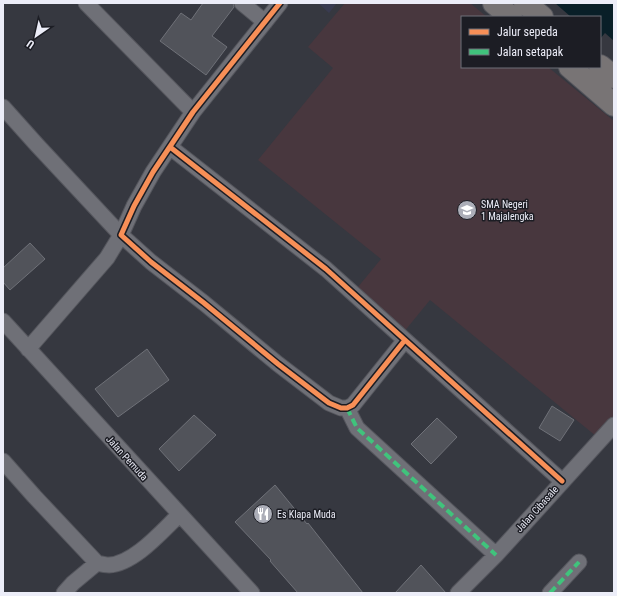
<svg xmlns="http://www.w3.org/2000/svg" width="617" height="596" viewBox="0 0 617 596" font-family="'Roboto Condensed',sans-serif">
  <rect width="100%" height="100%" fill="#363840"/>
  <!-- built -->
  <path fill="#393b50" d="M318,3H337L329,13Z"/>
  <!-- education -->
  <path fill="#48373e" d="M345,3H470L487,17H462V67H548L614,121V425L602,441L430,300L403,333L353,293L381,259L258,160L333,68L308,47Z"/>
  <!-- water -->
  <path fill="#091f28" d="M555,3H614V41L605,33L600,39V17H571Z"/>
  <!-- building -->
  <path fill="#51535a" stroke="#6f7178" d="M203,3H233L234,7L212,36L227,47L206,75L160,41L181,13L191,20Z
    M30,243L45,259L10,290L3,282V268Z
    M147,349L169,380L118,417L95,389Z
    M552,406L574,420L560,441L539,428Z
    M194,415L216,435L179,471L159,449Z
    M437,418L457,437L431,464L411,444Z
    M275,485L307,524L308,523L363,593H298L270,561L271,560L235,522Z
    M421,565L446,593H395Z"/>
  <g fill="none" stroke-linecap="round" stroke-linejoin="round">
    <!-- minor casing -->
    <g stroke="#55565d" stroke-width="17">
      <path id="minor" d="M86,3L193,112
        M242,3L265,22
        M280,3L193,112L153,172L134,206L121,235L151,262L204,303L278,364L329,403L341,408H347L353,405L405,340
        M3,107L37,145L121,235L107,258L28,349
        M170,147L326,269L562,481
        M3,321L252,593
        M347,408L357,428L496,555
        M3,461L34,496L97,563
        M64,593L73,583L97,563C101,564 105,565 109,565C134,564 162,531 179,515
        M458,593L496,555L614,425
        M550,593L579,562"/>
    </g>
    <!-- primary casing -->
    <g stroke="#55565d" stroke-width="24">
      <path id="primary" d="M494,3L511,17
        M525,3L542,17
        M600,66L614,77
        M570,67L614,105"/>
    </g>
    <!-- minor -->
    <use href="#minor" stroke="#6f7077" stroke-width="15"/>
    <!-- primary -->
    <use href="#primary" stroke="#787475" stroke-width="22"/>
    <!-- quiet -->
    <path stroke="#40c37c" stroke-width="4" stroke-dasharray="8 4" stroke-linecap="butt" d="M347,408L357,428L496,555
      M550,593L579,562"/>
    <!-- cycleway casing -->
    <g stroke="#1c1d24" stroke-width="8">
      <path id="cycleway" d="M280,3L193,112L153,172L134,206L121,235L151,262L204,303L278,364L329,403L341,408H347L353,405L405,340
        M170,147L326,269L562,481"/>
    </g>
    <!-- cycleway -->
    <use href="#cycleway" stroke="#f78f57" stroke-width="5"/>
  </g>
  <!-- icons -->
  <defs>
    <g id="school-disc" transform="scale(1)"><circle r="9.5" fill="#acaeb8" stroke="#1c1d24"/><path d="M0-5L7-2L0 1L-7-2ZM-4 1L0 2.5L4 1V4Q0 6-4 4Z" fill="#fff"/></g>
    <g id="restaurant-disc" transform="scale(1)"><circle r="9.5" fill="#acaeb8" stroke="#1c1d24"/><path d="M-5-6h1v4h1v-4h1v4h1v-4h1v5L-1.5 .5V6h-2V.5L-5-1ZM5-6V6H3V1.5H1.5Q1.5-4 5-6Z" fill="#fff"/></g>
  </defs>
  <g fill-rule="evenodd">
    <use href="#school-disc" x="467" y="210"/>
    <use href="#restaurant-disc" x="263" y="514"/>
  </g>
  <g text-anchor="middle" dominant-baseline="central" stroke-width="3" stroke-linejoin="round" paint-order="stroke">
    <!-- poi labels -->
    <g font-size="10" fill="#ecedf8" stroke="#1c1d24" text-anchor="start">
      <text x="481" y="204">SMA Negeri<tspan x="481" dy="12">1 Majalengka</tspan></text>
      <text x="277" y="514">Es Klapa Muda</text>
    </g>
    <!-- street labels -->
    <g font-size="10" fill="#ecedf8" stroke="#1c1d24">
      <text transform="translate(127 458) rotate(48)">Jalan Pemuda</text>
      <text transform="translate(537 509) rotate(-48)">Jalan Cibasale</text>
    </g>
  </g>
  <!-- border -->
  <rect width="617" height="596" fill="none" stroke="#ecedf8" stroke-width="8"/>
  <!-- legend -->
  <rect x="461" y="16" width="140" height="52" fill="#1c1d24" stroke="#6f7079"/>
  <rect x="469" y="29" width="20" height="6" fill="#f78f57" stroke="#6f7079"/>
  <text x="497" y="36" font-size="12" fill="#ecedf8">Jalur sepeda</text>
  <rect x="469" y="49" width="20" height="6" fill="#40c37c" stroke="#6f7079"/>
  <text x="497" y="56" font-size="12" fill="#ecedf8">Jalan setapak</text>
  <!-- north arrow -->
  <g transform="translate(36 36) rotate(214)" stroke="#1c1d24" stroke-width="3" paint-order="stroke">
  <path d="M0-3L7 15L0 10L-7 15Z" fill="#ecedf8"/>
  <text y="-6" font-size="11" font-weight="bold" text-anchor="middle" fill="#ecedf8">U</text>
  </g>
</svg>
